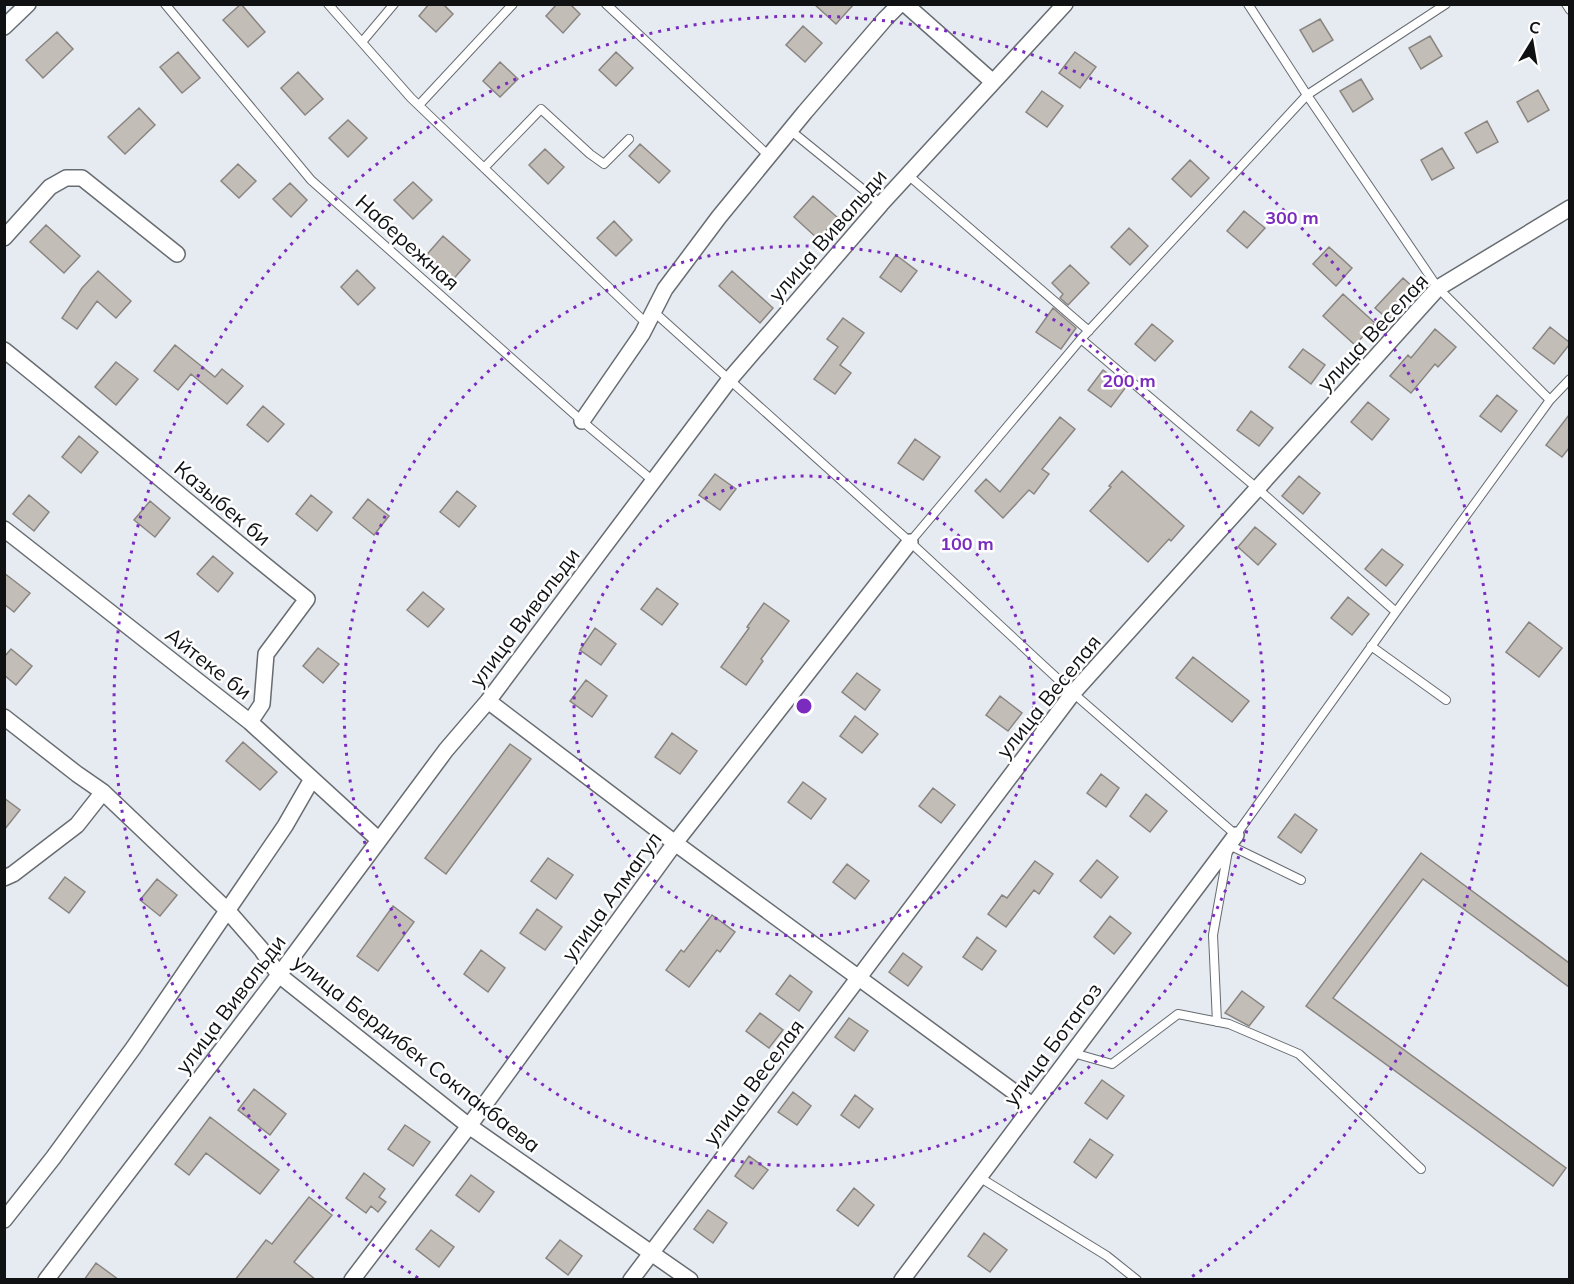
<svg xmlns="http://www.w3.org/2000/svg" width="1574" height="1284" viewBox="0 0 1574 1284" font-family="Mulish,sans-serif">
  <rect width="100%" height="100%" fill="#e6ebf1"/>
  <!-- building -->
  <path fill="#c2beb7" stroke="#8a8580" stroke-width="1.5" d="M241,4L265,32L248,47L223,20Z
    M429,4H443L453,14L436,32L419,16Z
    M557,4H570L580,14L563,33L546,16Z
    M814,4H854L836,24Z
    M1320,19L1333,40L1313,52L1300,30Z
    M803,26L822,43L805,62L786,45Z
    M57,32L73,49L43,78L26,60Z
    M1430,36L1442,56L1421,69L1409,48Z
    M178,52L200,78L182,93L160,67Z
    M616,52L633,68L616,86L599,70Z
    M1075,52L1096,67L1080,88L1059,73Z
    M500,62L518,79L500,97L483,81Z
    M298,72L323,99L305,115L281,88Z
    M1361,79L1373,99L1353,112L1340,91Z
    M1538,90L1549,110L1528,122L1517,102Z
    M1042,91L1063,106L1047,127L1026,112Z
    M139,108L155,125L125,154L108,137Z
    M348,120L367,138L348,157L329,138Z
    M1487,121L1498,142L1477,153L1465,133Z
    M640,144L670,171L659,183L629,156Z
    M1442,148L1454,168L1432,180L1421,160Z
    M545,149L564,167L548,184L529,165Z
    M1190,160L1209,178L1191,197L1172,179Z
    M238,164L256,181L239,198L221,181Z
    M413,182L432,200L413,219L394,200Z
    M290,183L307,200L291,217L273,199Z
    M813,196L838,218L818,239L794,217Z
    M1244,211L1265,228L1247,248L1227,231Z
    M614,221L632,240L616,256L597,238Z
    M46,225L80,256L64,273L30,242Z
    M1129,228L1148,246L1130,265L1111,247Z
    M443,236L470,260L450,283L423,259Z
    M1329,247L1352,268L1336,286L1313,264Z
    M896,255L917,271L901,292L880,277Z
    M1070,265L1089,283L1068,305L1060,298L1063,294L1052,283Z
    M357,270L375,288L358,305L341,287Z
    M98,271L131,301L116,318L97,301L77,329L62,318L82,288Z
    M732,271L773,308L760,323L719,286Z
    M1403,278L1416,290L1389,320L1375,308Z
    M1343,294L1375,323L1355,345L1323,316Z
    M1053,308L1076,328L1061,349L1036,332Z
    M843,318L864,333L840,365L851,373L835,394L814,379L838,347L827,339Z
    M1152,324L1173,341L1155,361L1135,344Z
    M1550,327L1569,342V345L1554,364L1533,348Z
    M1435,329L1456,347L1438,367L1435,364L1411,393L1390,376L1408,355L1411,358Z
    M175,345L215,377L222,369L243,386L227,404L191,374L178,390L154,371Z
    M1303,349L1325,365L1311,384L1289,367Z
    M116,362L138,379L116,405L95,387Z
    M1103,370L1126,387L1111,407L1088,390Z
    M1497,395L1517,411L1501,432L1480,416Z
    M1368,402L1389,419L1372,440L1351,422Z
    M263,406L284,424L268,442L247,425Z
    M1251,411L1273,428L1259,446L1237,430Z
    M1569,415V448L1562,457L1546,445Z
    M1060,417L1075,429L1042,469L1049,474L1034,494L1029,490L1003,518L975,491L986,479L1000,492Z
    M79,436L98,452L81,473L62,457Z
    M915,439L940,457L923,480L898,463Z
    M1122,471L1184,526L1171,541L1169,539L1148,562L1090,511L1111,487L1109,486Z
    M715,474L736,489L720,510L699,495Z
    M1299,476L1320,493L1303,514L1282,496Z
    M457,491L476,506L459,527L440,512Z
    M29,495L49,512L34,531L13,514Z
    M311,495L332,512L317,531L296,514Z
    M368,499L389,516L374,535L353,518Z
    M150,501L170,518L155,537L134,520Z
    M1255,527L1276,544L1258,565L1238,547Z
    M1382,549L1403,565L1386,586L1365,569Z
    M213,556L233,573L218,592L197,574Z
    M4,573L30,593L14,612L4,604Z
    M657,588L678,604L662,625L641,609Z
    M423,592L444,609L428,627L407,610Z
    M1348,597L1369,614L1352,635L1331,618Z
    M764,603L789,621L761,659L763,661L746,685L721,667L749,628L747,627Z
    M1529,622L1562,648L1539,677L1506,652Z
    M595,628L616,644L601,665L580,650Z
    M318,648L339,664L323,683L303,666Z
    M11,649L32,666L16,685L4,675V657Z
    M1193,657L1249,701L1232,722L1176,678Z
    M857,673L880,690L865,710L842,692Z
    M586,680L607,696L592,717L570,701Z
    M1000,696L1022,713L1008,731L986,715Z
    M855,716L878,734L862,753L840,736Z
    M672,733L697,751L680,774L655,757Z
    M243,742L277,772L260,790L226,761Z
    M510,744L531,759L446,874L425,858Z
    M1101,774L1119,788L1106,807L1087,793Z
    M803,782L826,799L811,819L788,802Z
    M933,788L955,805L941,823L919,806Z
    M1146,794L1167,811L1150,832L1130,816Z
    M4,798L20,810L4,830Z
    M1295,814L1317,830L1301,853L1278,837Z
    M1421,853L1569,963V987L1423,879L1333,998L1566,1168L1553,1186L1306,1006Z
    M548,858L573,875L556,899L531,881Z
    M1097,860L1118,877L1101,898L1080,881Z
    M1035,861L1053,874L1039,894L1034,890L1006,927L988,914L1002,895L1007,898Z
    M847,864L869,881L855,899L833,882Z
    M65,877L85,892L69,913L49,898Z
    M157,879L177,895L160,916L140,900Z
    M393,906L414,922L378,971L357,956Z
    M537,909L562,927L545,950L520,933Z
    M712,915L735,932L720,952L717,950L689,987L666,970L681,950L684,952Z
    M1110,916L1131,933L1114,954L1094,937Z
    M977,937L996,951L982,970L963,957Z
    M481,950L505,968L488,992L464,974Z
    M903,953L922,967L908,986L889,972Z
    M790,975L812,992L799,1011L776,994Z
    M1242,991L1264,1007L1249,1026L1225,1013Z
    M760,1013L783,1030L769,1048L746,1031Z
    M849,1018L868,1031L854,1051L835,1037Z
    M1102,1080L1124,1096L1107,1119L1085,1103Z
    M254,1089L286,1114L270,1135L238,1110Z
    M793,1092L811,1106L797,1125L778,1112Z
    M855,1095L873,1109L859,1128L841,1115Z
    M210,1117L279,1170L260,1194L206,1153L189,1175L175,1164Z
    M405,1125L430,1142L413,1166L388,1149Z
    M1090,1139L1113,1155L1096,1178L1074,1162Z
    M749,1156L768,1170L753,1189L735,1176Z
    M364,1173L385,1189L379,1197L386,1202L378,1212L371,1206L366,1213L346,1198Z
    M471,1175L494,1192L479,1212L456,1195Z
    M854,1188L874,1205L858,1226L837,1210Z
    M309,1197L332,1215L294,1262L316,1280H235L266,1240L272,1244Z
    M708,1210L727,1223L713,1243L694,1229Z
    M431,1230L454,1247L439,1267L416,1249Z
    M984,1233L1007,1250L990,1272L968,1256Z
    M560,1240L582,1256L568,1275L546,1258Z
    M96,1263L119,1280H84Z"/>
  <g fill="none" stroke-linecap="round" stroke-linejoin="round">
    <!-- service casing -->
    <g stroke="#676c71" stroke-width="10">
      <path id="service" d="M165,4L311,180L582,421L652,480
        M328,4L411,98L647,324
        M606,4L769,156
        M1446,4L1307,95L1438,288L1550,400
        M1566,4L1570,10
        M362,42L394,4
        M419,105L513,4
        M790,130L881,204
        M484,168L541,109L590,154L604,164L629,139
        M908,175L1089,331
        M653,311L910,542L1073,693L1236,835L1396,612L1258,489L1081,339L910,542
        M1081,339L1307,95L1248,4
        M1396,612L1550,400L1570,379
        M1371,646L1446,700
        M1217,1022L1213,935L1229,845L1301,880
        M1073,1053L1112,1064L1178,1014L1229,1024L1299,1054L1421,1169
        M979,1177L1107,1256L1137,1280"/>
    </g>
    <!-- minor casing -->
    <g stroke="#676c71" stroke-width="18">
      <path id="minor" d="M905,4L993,82
        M4,27L28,4
        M4,238L50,187L66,178H82L177,254
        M4,350C107,432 205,518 307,599L266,654L262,704L250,722
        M582,421L642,334L665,289L719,217L805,112L885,19L900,4
        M4,529L250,722L379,840
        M488,701L675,843L1032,1105
        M4,717L77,774L103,792L227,910L261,949L279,975L469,1126L690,1280
        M4,878L13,874L77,825L103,792
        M4,1220L53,1158L134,1047L285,826L312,779
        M46,1280L279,975L446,750L488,701L730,379L881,204L1065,4
        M352,1280L469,1126L675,843L910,542
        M631,1280L1073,693L1438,288L1570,208
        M902,1280L1236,835"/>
    </g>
    <!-- service -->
    <use href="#service" stroke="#fff" stroke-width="8"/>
    <!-- minor -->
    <use href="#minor" stroke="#fff" stroke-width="15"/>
  </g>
  <!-- distance rings -->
  <g fill="none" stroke="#7b2cbf" stroke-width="3" stroke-dasharray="3 6">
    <circle cx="804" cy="706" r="230"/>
    <circle cx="804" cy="706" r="460"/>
    <path d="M418 1278A690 690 0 1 1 1190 1278"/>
  </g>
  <g text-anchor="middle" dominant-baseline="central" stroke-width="5" stroke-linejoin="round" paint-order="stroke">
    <!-- street labels -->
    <g font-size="21" fill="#0f1113" stroke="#fff">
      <text transform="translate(827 235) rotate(-49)">улица Вивальди</text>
      <text transform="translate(408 242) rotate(42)">Набережная</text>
      <text transform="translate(1372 332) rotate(-47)">улица Веселая</text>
      <text transform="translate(223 503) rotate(40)">Казыбек би</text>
      <text transform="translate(524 617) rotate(-53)">улица Вивальди</text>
      <text transform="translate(209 663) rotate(38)">Айтеке би</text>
      <text transform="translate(1048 696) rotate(-51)">улица Веселая</text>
      <text transform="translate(611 896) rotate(-54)">улица Алмагул</text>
      <text transform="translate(230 1004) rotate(-53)">улица Вивальди</text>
      <text transform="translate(1052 1044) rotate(-53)">улица Ботагоз</text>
      <text transform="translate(417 1053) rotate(38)">улица Бердибек Сокпакбаева</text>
      <text transform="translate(753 1082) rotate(-53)">улица Веселая</text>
    </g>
  </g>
  <circle cx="804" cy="706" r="9" fill="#7b2cbf" stroke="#fff" stroke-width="3"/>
  <g font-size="18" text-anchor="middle" font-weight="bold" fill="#7b2cbf" stroke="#fff" stroke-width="5" stroke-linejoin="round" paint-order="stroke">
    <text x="1292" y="224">300 m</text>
    <text x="1129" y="387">200 m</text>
    <text x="967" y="550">100 m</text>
  </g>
  <!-- border -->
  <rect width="1574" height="1284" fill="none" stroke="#0f1113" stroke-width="12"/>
  <!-- north arrow -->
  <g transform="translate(1532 42) rotate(11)" stroke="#ffffff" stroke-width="4.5" paint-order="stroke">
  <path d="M0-4.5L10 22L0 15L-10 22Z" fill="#0f1113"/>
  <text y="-9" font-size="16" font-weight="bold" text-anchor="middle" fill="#0f1113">С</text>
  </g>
</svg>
